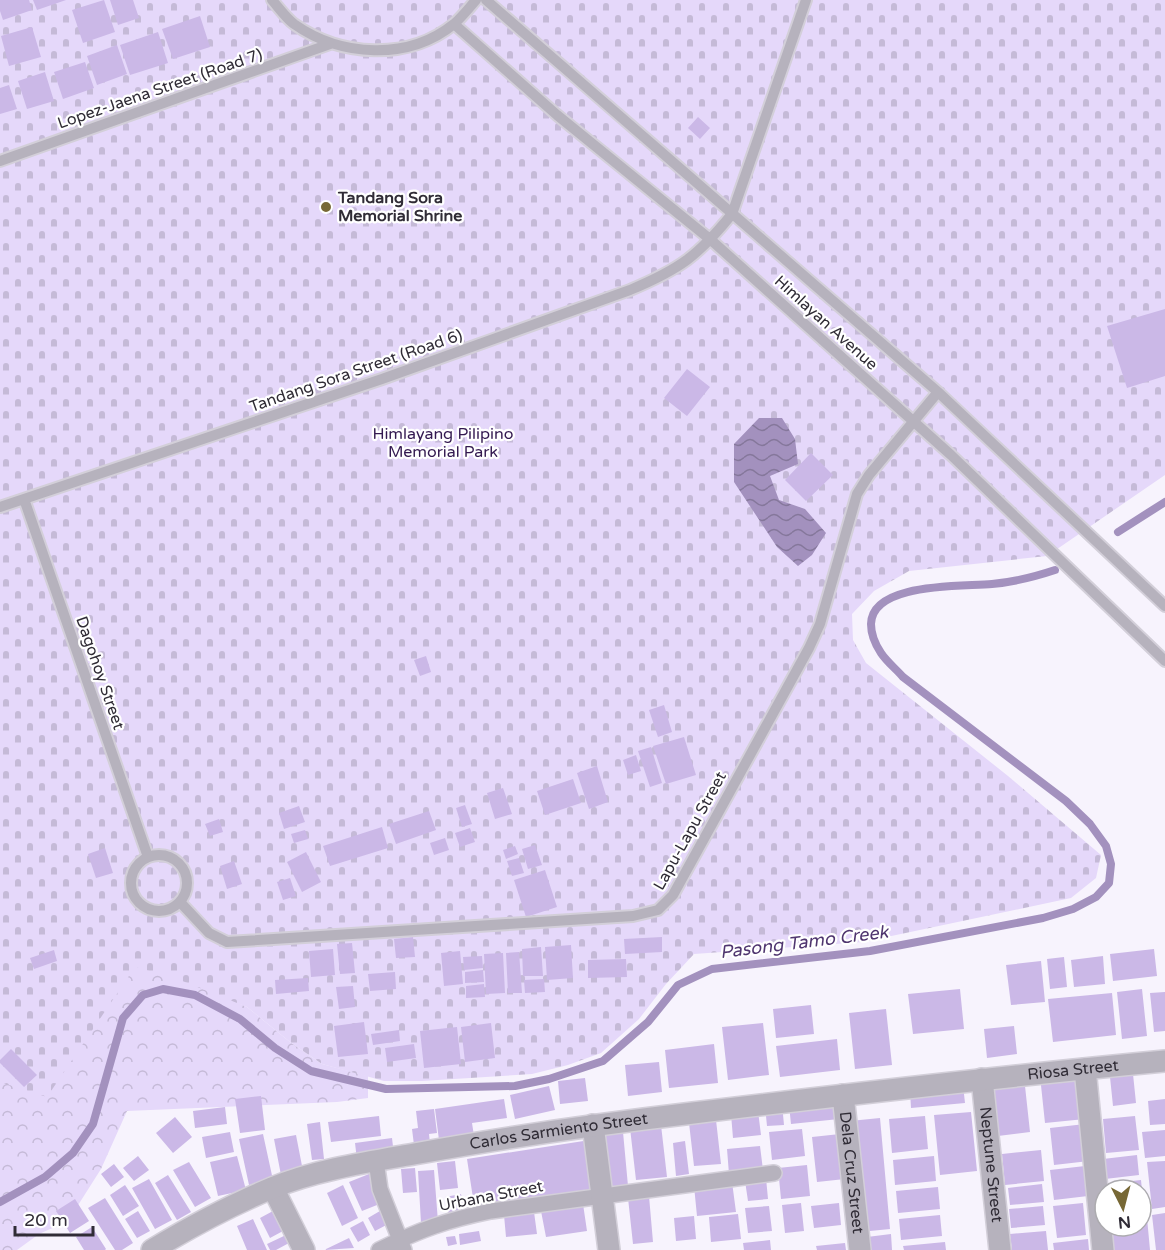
<svg xmlns="http://www.w3.org/2000/svg" width="1165" height="1250" viewBox="0 0 1165 1250" font-family="'Varela Round',sans-serif">
  <defs>
    <pattern id="forest-crowns" width="20" height="18" patternUnits="userSpaceOnUse" patternTransform="scale(1.5)"><rect width="20" height="18" fill="#e5d8fa"/><path d="M2 6a3 3 0 1 1 6 0M12 15a3 3 0 1 1 6 0" fill="none" stroke="#c5bad7"/></pattern>
    <pattern id="cemetery-stones" width="16" height="16" patternUnits="userSpaceOnUse" patternTransform="scale(1.5)"><rect width="16" height="16" fill="#e5d8fa"/><path d="M2 7V4a2 2 0 0 1 4 0v3zM10 15v-3a2 2 0 0 1 4 0v3z" fill="#c5bad7"/></pattern>
    <pattern id="water-waves" width="16" height="10" patternUnits="userSpaceOnUse" patternTransform="scale(1.5)"><rect width="16" height="10" fill="#a391be"/><path d="M0 5q4-4 8 0t8 0" fill="none" stroke="#85779b"/></pattern>
  </defs>
  <rect width="100%" height="100%" fill="#f7f3fd"/>
  <!-- forest -->
  <path fill="url(#forest-crowns)" d="M91,935L247,1007L290,1042L322,1064L368,1076V1098L337,1102L127,1111L101,1169L68,1221L39,1234L17,1250H0V1007Z"/>
  <!-- cemetery -->
  <path fill="url(#cemetery-stones)" d="M0,0H1165V475L1047,556L909,571L874,591L852,614L853,640L866,663L1008,776L1101,855L1096,878L1071,898L863,942L694,954L666,984L639,1019L601,1053L568,1065L532,1074L422,1081H384L322,1064L290,1042L247,1007L175,978L135,967L47,1097L0,1082Z"/>
  <!-- water -->
  <path fill="url(#water-waves)" d="M759,418H782L795,439L798,464L770,476L779,500L805,509L826,533L812,555L798,566L777,547L734,482V444Z"/>
  <g fill="none" stroke-linecap="round" stroke-linejoin="round">
    <!-- stream -->
    <path stroke="#a391be" stroke-width="8" d="M1118,532L1165,502
      M0,1202L45,1177L73,1153L93,1124L123,1018L143,995L163,989L195,995L240,1019L275,1048L311,1071L386,1089L515,1086L549,1079L603,1061L648,1022L678,985L712,969L870,951L1043,918L1073,909L1096,897L1109,883L1111,864L1106,846L1090,824L1066,801L903,677C896,669 887,662 881,653C875,644 871,635 871,624C872,582 962,587 992,584C1014,582 1034,577 1055,570"/>
  </g>
  <!-- building -->
  <path fill="#cbb8e7" d="M0,0H29L32,10L3,20L0,11Z
    M33,0H66L37,10Z
    M104,0L115,32L83,43L72,10Z
    M110,0H133L139,18L118,25Z
    M200,16L210,47L173,59L162,29Z
    M32,27L41,57L9,66L1,36Z
    M158,32L168,63L130,75L120,45Z
    M117,45L127,74L97,85L87,56Z
    M85,62L94,88L63,99L54,72Z
    M45,72L54,101L27,109L18,81Z
    M9,85L17,109L0,114V88Z
    M698,117L710,128L700,139L688,128Z
    M1165,309V376L1127,388L1107,326Z
    M687,369L710,387L687,416L664,398Z
    M811,453L833,475L806,501L785,480Z
    M426,656L431,672L420,676L414,660Z
    M664,705L672,732L658,737L649,710Z
    M684,737L696,775L666,784L653,746Z
    M651,747L662,783L650,787L638,751Z
    M636,755L641,771L628,775L623,760Z
    M597,766L608,802L589,809L577,773Z
    M573,779L581,803L545,815L537,791Z
    M503,788L512,814L495,819L487,793Z
    M465,805L472,824L462,827L456,808Z
    M299,806L305,822L284,829L279,813Z
    M429,811L436,830L396,844L389,824Z
    M219,819L223,832L210,836L205,824Z
    M382,827L388,848L330,866L323,846Z
    M470,828L475,842L460,847L455,833Z
    M305,830L308,839L294,843L291,834Z
    M445,838L449,850L434,855L430,843Z
    M535,845L542,865L528,869L522,849Z
    M515,846L518,854L506,859L503,850Z
    M105,848L113,873L96,878L88,854Z
    M306,852L321,882L302,892L287,862Z
    M519,858L524,873L512,876L507,861Z
    M234,861L242,884L227,889L220,866Z
    M545,870L557,907L526,917L514,880Z
    M290,878L296,896L283,900L277,882Z
    M413,937L415,957L396,958L394,939Z
    M662,937V952L625,954L624,939Z
    M352,943L355,973L340,974L337,944Z
    M571,945L573,978L547,980L545,947Z
    M541,947L543,976H523L522,949Z
    M333,949L335,975L311,977L309,951Z
    M1154,949L1157,976L1113,981L1110,954Z
    M54,950L57,961L34,969L30,958Z
    M460,951L463,984L444,986L441,953Z
    M519,952L522,993H508L506,953Z
    M503,953L505,993L486,994L484,954Z
    M482,956L483,968L464,970L463,957Z
    M1103,956L1105,984L1074,987L1071,960Z
    M1064,957L1067,987L1050,989L1047,959Z
    M626,959L627,977L588,978V960Z
    M1041,961L1045,1002L1011,1005L1006,965Z
    M483,970L484,982L465,983V972Z
    M395,972L396,989L370,991L368,974Z
    M308,978L309,991L276,994L275,980Z
    M544,979L545,992L525,993L524,980Z
    M484,984L485,997L466,998V986Z
    M353,986L355,1007L339,1009L336,987Z
    M960,989L964,1029L913,1034L908,994Z
    M1142,989L1147,1036L1122,1039L1117,992Z
    M1165,992V1031L1154,1032L1150,993Z
    M1112,993L1116,1035L1053,1042L1048,999Z
    M811,1005L814,1034L776,1038L773,1009Z
    M886,1009L892,1065L855,1069L849,1013Z
    M364,1022L368,1054L338,1057L334,1026Z
    M491,1023L495,1058L465,1062L461,1027Z
    M763,1023L769,1075L728,1080L722,1027Z
    M1014,1026L1017,1054L987,1058L984,1029Z
    M457,1027L461,1064L424,1068L420,1031Z
    M399,1030L400,1041L373,1045L371,1034Z
    M837,1039L840,1070L780,1077L776,1046Z
    M414,1044L416,1058L387,1062L385,1048Z
    M714,1044L718,1083L669,1088L665,1050Z
    M11,1049L37,1075L24,1087L0,1063V1060Z
    M659,1062L662,1092L628,1096L625,1065Z
    M1080,1072L1085,1119L1045,1123L1040,1076Z
    M1133,1074L1136,1103L1113,1106L1110,1077Z
    M585,1078L588,1101L560,1104L558,1081Z
    M963,1085L965,1103L911,1108L910,1090Z
    M549,1086L555,1110L515,1119L510,1095Z
    M1025,1086L1030,1132L998,1136L994,1090Z
    M261,1096L265,1130L240,1133L235,1099Z
    M504,1099L507,1118L472,1123L474,1136L439,1140L435,1109Z
    M1165,1099V1124L1150,1125L1148,1101Z
    M837,1100L839,1119L791,1124L789,1105Z
    M782,1104L784,1125L767,1126L765,1106Z
    M225,1107L227,1124L195,1128L193,1111Z
    M434,1109L437,1133L429,1134L430,1143L414,1145L412,1129L418,1128L416,1111Z
    M758,1111L761,1135L733,1138L731,1114Z
    M971,1112L977,1171L940,1175L934,1115Z
    M379,1116L381,1136L331,1142L328,1122Z
    M925,1116L928,1149L892,1153L889,1119Z
    M1135,1116L1139,1150L1106,1153L1103,1119Z
    M175,1117L192,1137L173,1153L156,1133Z
    M880,1118L890,1229L860,1232L850,1121Z
    M716,1120L721,1164L694,1166L689,1123Z
    M320,1122L324,1159L312,1160L307,1124Z
    M1085,1124L1089,1161L1054,1165L1050,1128Z
    M661,1125L667,1177L636,1180L630,1128Z
    M802,1129L805,1156L772,1160L769,1132Z
    M1165,1130V1156L1145,1158L1142,1132Z
    M230,1132L234,1152L206,1158L202,1137Z
    M623,1132L628,1186L606,1188L600,1134Z
    M263,1134L273,1180L249,1185L239,1139Z
    M840,1134L845,1179L817,1182L812,1137Z
    M296,1135L303,1171L281,1175L274,1139Z
    M392,1138L394,1155L357,1160L355,1143Z
    M590,1140L598,1191L475,1211L467,1159Z
    M685,1141L689,1174L676,1176L673,1143Z
    M760,1146L763,1170L729,1174L727,1149Z
    M1041,1150L1044,1181L1005,1185L1002,1154Z
    M1137,1155L1139,1175L1105,1179L1103,1159Z
    M138,1156L149,1170L134,1181L123,1168Z
    M237,1156L246,1190L218,1196L210,1162Z
    M934,1156L936,1181L895,1185L893,1160Z
    M455,1161L458,1188L440,1190L437,1163Z
    M1165,1161V1207L1152,1209L1147,1162Z
    M189,1162L211,1198L195,1207L173,1170Z
    M114,1164L124,1177L111,1187L101,1174Z
    M807,1165L810,1196L781,1199L778,1168Z
    M1085,1166L1088,1196L1054,1200L1050,1170Z
    M415,1168L417,1192L403,1193L401,1169Z
    M434,1170L438,1222L421,1223L418,1171Z
    M369,1174L382,1203L362,1211L349,1182Z
    M168,1175L191,1212L177,1220L155,1183Z
    M766,1178L768,1199L748,1201L745,1181Z
    M149,1179L172,1220L155,1229L132,1188Z
    M1141,1180L1142,1190H1106L1105,1184Z
    M732,1182L736,1212L697,1216L694,1186Z
    M1042,1184L1044,1202L1010,1205L1008,1188Z
    M125,1185L139,1206L123,1216L110,1195Z
    M343,1185L358,1218L342,1226L327,1193Z
    M938,1187L940,1209L898,1213L896,1191Z
    M461,1194L464,1210L448,1213L445,1197Z
    M649,1196L653,1242L633,1244L628,1198Z
    M105,1198L133,1243L122,1250H115L88,1208Z
    M75,1199L89,1221L70,1233L56,1211Z
    M801,1203L804,1231L785,1233L782,1205Z
    M839,1203L841,1225L814,1228L811,1206Z
    M1083,1203L1086,1235L1057,1238L1053,1206Z
    M583,1204L587,1231L546,1237L541,1211Z
    M769,1206L772,1231L748,1233L745,1208Z
    M1043,1206L1045,1225L1011,1228L1009,1209Z
    M385,1208L392,1222L375,1231L368,1218Z
    M138,1211L150,1231L137,1238L125,1219Z
    M273,1211L283,1231L270,1238L260,1218Z
    M534,1212L537,1234L506,1237L504,1215Z
    M1165,1213V1250H1156L1152,1215Z
    M738,1214L741,1239L711,1242L709,1217Z
    M940,1215L942,1236L901,1240L899,1219Z
    M694,1216L696,1239L676,1241L674,1218Z
    M1147,1218L1150,1250H1113L1110,1226H1141V1219Z
    M253,1219L267,1250H247L237,1226Z
    M363,1221L370,1235L358,1242L350,1228Z
    M92,1227L106,1249L105,1250H84L76,1237Z
    M479,1231L481,1241L460,1245L459,1234Z
    M1046,1231L1048,1250H1012L1010,1234Z
    M891,1234L892,1250H860L859,1238Z
    M286,1235L289,1243L276,1250H270L267,1244Z
    M455,1236L457,1244L448,1246L446,1237Z
    M349,1238L354,1248L324,1250Z
    M1088,1239L1089,1250H1054L1053,1243Z
    M770,1240L771,1250H744L743,1243Z
    M945,1242L946,1250H904L903,1246Z
    M845,1243L846,1250H817L816,1246Z"/>
  <g fill="none" stroke-linecap="round" stroke-linejoin="round">
    <!-- service casing -->
    <g stroke="#d3cfd9" stroke-width="14">
      <path id="service" d="M272,0C279,8 286,18 294,24C341,57 408,61 454,24C462,17 469,8 476,0
        M486,0L938,392L1165,606
        M454,24L557,115L711,240L951,455L1165,661
        M0,161L330,44
        M24,499L148,857
        M0,507L382,379L630,290C680,269 698,256 732,214L806,0
        M131 883a28 28 0 1 1 56 0a28 28 0 1 1-56 0Z
        M180,902L209,933L227,942L633,916L658,910L673,895L809,648L820,624L857,494L869,475L938,392"/>
    </g>
    <!-- pedestrian casing -->
    <g stroke="#d3cfd9" stroke-width="18">
      <path id="pedestrian" d="M376,1161L380,1189L404,1250
        M379,1250C419,1230 447,1220 491,1211L774,1173"/>
    </g>
    <!-- minor casing -->
    <g stroke="#d3cfd9" stroke-width="24">
      <g id="minor">
        <path d="M1085,1069L1103,1250"/>
        <path id="s1" d="M982,1079L1000,1250"/>
        <path id="s2" d="M843,1095L860,1250"/>
        <path d="M593,1125L609,1250"/>
        <path d="M273,1188L304,1250"/>
        <path id="s3" d="M152,1250C190,1227 231,1205 272,1188C315,1170 368,1162 414,1154C507,1137 600,1124 693,1113C850,1094 1007,1076 1165,1061"/>
      </g>
    </g>
    <!-- service -->
    <use href="#service" stroke="#b6b2bd" stroke-width="10"/>
    <!-- pedestrian -->
    <use href="#pedestrian" stroke="#b6b2bd" stroke-width="15"/>
    <!-- minor -->
    <use href="#minor" stroke="#b6b2bd" stroke-width="21"/>
  </g>
  <!-- markers -->
  <circle fill="#776835" stroke="#fff" stroke-width="2" cx="326" cy="207" r="6"/>
  <g text-anchor="middle" dominant-baseline="central" stroke-width="4.5" stroke-linejoin="round" paint-order="stroke">
    <!-- street labels -->
    <g font-size="16" fill="#302c36" stroke="#fff">
      <text transform="translate(160 89) rotate(-19)">Lopez-Jaena Street (Road 7)</text>
      <text transform="translate(826 323) rotate(42)">Himlayan Avenue</text>
      <text transform="translate(356 371) rotate(-19)">Tandang Sora Street (Road 6)</text>
      <text transform="translate(100 673) rotate(71)">Dagohoy Street</text>
      <text transform="translate(690 831) rotate(-61)">Lapu-Lapu Street</text>
      <text stroke="none"><textPath href="#s3" startOffset="946">Riosa Street</textPath></text>
      <text stroke="none"><textPath href="#s3" startOffset="428">Carlos Sarmiento Street</textPath></text>
      <text stroke="none"><textPath href="#s1" startOffset="86">Neptune Street</textPath></text>
      <text stroke="none"><textPath href="#s2" startOffset="78">Dela Cruz Street</textPath></text>
      <text transform="translate(491 1196) rotate(-11)">Urbana Street</text>
    </g>
    <!-- poi labels -->
    <g font-size="16" font-weight="bold" fill="#302c36" stroke="#fff" text-anchor="start">
      <text x="338" y="198">Tandang Sora<tspan x="338" dy="18">Memorial Shrine</tspan></text>
    </g>
    <!-- park labels -->
    <g font-size="16" fill="#331950" stroke="#fff">
      <text x="443" y="434">Himlayang Pilipino<tspan x="443" dy="18">Memorial Park</tspan></text>
    </g>
    <!-- water labels -->
    <g font-size="18" font-style="italic" fill="#4f356f" stroke="#fff">
      <text transform="translate(804 942) rotate(-7)">Pasong Tamo Creek</text>
    </g>
  </g>
  <!-- north arrow -->
  <g transform="translate(1123 1208) rotate(174)"><circle r="28" fill="#ffffff" stroke="#acabaf" stroke-width="1.5"/>
  <path d="M0-4.5L10 22L0 15L-10 22Z" fill="#776835"/>
  <text y="-9" font-size="16" font-weight="bold" text-anchor="middle" fill="#302c36">N</text>
  </g>
  <!-- scale -->
  <path d="M15 1226v9h78v-9" fill="none" stroke="#302c36" stroke-width="3"/>
  <text x="24" y="1226" font-size="18" fill="#302c36" stroke="#ffffff" stroke-width="4.5" paint-order="stroke">20 m</text>
</svg>
